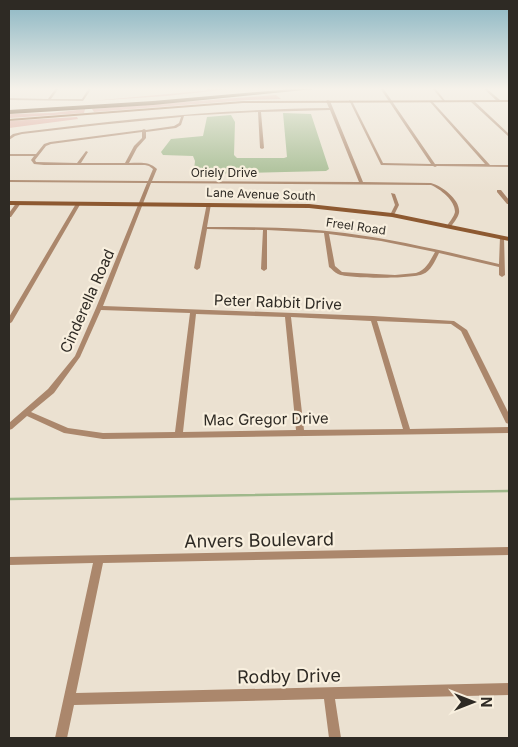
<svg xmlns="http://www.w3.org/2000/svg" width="518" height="747" viewBox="0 0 518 747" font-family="Inter,sans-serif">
  <rect width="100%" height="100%" fill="#ebe1d1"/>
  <!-- forest -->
  <path fill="#dda599" d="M207,88H241L166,96L91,101L201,91L207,90Z
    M276,95L281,99L248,100L94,112L92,109Z
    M85,109L84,113L9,118V114L53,113Z
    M77,117L78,119L9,128V121Z"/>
  <!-- water -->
  <path fill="#9fb88b" d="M283,113L311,114L329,169L326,171L198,174L194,170L195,161L193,156L163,155L161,152L171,139L203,136L207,117L231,115L235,122L234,155L237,158H284L287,157Z"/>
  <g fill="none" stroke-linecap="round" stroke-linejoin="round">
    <!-- stream -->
    <path stroke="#9fb88b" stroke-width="2.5" d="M9,499L509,491"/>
    <!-- street -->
    <path fill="#ab876c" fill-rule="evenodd" d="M56,88H59L51,99H82L89,88H92L83,101L9,100V98L48,99Z
      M380,88H383L435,164H485L430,102L431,100L490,165H509V167L437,166L435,167L433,166L381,165L349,100L352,101L383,163L431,164Z
      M432,88H435L446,102H444Z
      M483,88H486L500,100V102H498Z
      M328,100L330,101L363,182L431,183C442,186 461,200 459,213C458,218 453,223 451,227L447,226C449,222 454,217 455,212C455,200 440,189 431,185L151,183L103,306L373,316L454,321L467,330L509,414V424L506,423L505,421L461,331L451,324L377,321L410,429L509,427V433L103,439L64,433L27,416L12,429L9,430V423L48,389L75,356L96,308L147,183L9,182V180L148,181L153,169L149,166L145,165H44L34,164L31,160L34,156H9V154H36L44,144L50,142L142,130L144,129L146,130L174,126L179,123L181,117L99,125L22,134L15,136L9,140V137L13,134L22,132C125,119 226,109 329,108L326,101ZM330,110L359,182L152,181L157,169C149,161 139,163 129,163L137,148L146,138V132L176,128L181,125L184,116L258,112L260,148L262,149L264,148L261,112ZM142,132V138L134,146L125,163H81L88,152L86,151L77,163L36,162L35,160L46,146L51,144ZM101,310L190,313L175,432L103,433L68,428L31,412L54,393L80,357ZM196,314L285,317L296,430L183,432ZM291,317L371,321L403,429L304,430Z
      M471,100H473L509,134V137L471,102Z
      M497,190H501L509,200V204H507L497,192Z
      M391,193L395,194L399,205L394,215L392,216L390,215L395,205Z
      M17,202L21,203L11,217H9V213Z
      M77,202L81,203L12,322L9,324V317Z
      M207,203L211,204L207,227C253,227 299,227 345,233C398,240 448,252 499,264L500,237L502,236L504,237L505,275L502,277L499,275V267L439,253C435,261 431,271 423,274C412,279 349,279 338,274C335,273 332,269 329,267L324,233L267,230V269L264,271L261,269L263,230L207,229L200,268L197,270L194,268ZM329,234L381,241L435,252C430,261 426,270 416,273L395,275L357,273L342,272L335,266Z
      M509,547V555L103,563L76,693L509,683V695L335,699L341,738H329L324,699L74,705L67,738H55L93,563L9,565V557Z"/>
    <!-- secondary -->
    <path fill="#8d5931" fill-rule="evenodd" d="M509,100V102L243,103L9,121V119L243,101Z
      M9,201L309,204L392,213L509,237V241L392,217L309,208L9,205Z"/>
    <!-- highway -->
    <path fill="#512802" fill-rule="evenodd" d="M303,88H324L153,105L9,114V110L153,101Z"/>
  </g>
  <!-- sky -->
  <linearGradient id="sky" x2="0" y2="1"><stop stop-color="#8bb6c3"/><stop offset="0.46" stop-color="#f6f2ea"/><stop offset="1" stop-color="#f6f2ea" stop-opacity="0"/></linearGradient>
  <rect width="518" height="193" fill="url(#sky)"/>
  <g text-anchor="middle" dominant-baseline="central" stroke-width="4.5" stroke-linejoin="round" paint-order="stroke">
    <!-- far-street labels -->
    <g font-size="12" fill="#2e2a24" stroke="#f8efde">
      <text x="224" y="172">Oriely Drive</text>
      <text transform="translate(261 194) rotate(2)">Lane Avenue South</text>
      <text transform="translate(356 226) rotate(8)">Freel Road</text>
    </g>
    <!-- street labels -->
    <g font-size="15" fill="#2e2a24" stroke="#f8efde">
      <text transform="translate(87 301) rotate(-66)">Cinderella Road</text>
      <text transform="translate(278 302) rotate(2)">Peter Rabbit Drive</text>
      <text transform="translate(266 419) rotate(-1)">Mac Gregor Drive</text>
    </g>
    <!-- near-street labels -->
    <g font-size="18" fill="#2e2a24" stroke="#f8efde">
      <text transform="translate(259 540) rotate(-1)">Anvers Boulevard</text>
      <text transform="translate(289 676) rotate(-1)">Rodby Drive</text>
    </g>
  </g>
  <!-- border -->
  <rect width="518" height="747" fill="none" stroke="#2e2a24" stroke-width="20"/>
  <!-- north arrow -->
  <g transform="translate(473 702) rotate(90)" stroke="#f8efde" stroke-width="4" paint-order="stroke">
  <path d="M0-4L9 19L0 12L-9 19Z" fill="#2e2a24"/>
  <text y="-8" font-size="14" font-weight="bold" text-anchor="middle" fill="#2e2a24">N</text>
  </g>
</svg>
